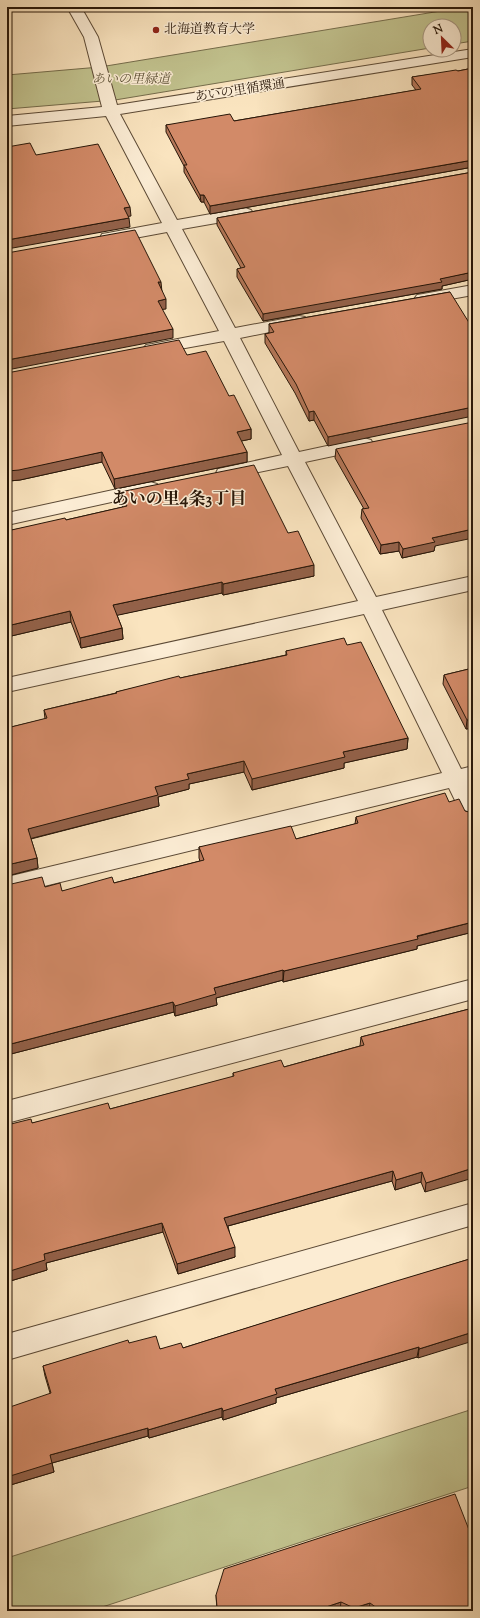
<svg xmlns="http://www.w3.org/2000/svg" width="480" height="1618" viewBox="0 0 480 1618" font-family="'Sorts Mill Goudy','Noto Serif JP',serif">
  <rect width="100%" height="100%" fill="#fae4bf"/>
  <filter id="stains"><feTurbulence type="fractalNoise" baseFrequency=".005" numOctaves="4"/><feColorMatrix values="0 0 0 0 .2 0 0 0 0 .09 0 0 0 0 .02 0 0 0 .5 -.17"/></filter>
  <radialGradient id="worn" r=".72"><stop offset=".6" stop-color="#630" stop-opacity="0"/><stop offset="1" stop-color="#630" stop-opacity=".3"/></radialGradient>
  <!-- green -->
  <path fill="#c2c38f" stroke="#756d4c" d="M465,7H473V41L454,44V26H430V48L115,100L7,109V75L100,67Z
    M473,1409V1486L90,1611H7V1558Z"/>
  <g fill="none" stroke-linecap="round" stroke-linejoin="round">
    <!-- minor casing -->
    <g stroke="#5c4a36" stroke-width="2">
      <path id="minor" d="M67,7H81L98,37L117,105L473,49V57L120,114L177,220L245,208L251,210L253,213L251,216L245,218L182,229L235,328L299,316L305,317L308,321L305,325L299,326L240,338L299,452L364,438L371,440L373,444L371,448L305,462L376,597L473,576V590L382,610L461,769L473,766V782L468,783L473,793V823L465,821L449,788L7,895V877L442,773L364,614L7,692V678L358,601L288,466L225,479L218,477L216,473L218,469L282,455L224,341L152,354L146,353L143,349L146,345L152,344L219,331L167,232L108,243L102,242L100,238L102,234L108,233L162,223L106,116L7,126V116L102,107L84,37Z
        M473,285V295L423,304L417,303L414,299L417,295L423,294Z
        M150,482L157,484L159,488L157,492L7,525V513Z
        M473,979V999L7,1123V1101Z
        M473,1203V1225L7,1360V1334Z"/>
    </g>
    <!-- minor -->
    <use href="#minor" fill="#fcedd5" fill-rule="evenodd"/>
  </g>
  <!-- wall -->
  <path fill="#b57759" stroke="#281709" d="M473,68V167L210,214L204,202H201L184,172V166L166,132V125L234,121L416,90L412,85V77L458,71Z
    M473,172V279L442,286V289L263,321L237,277V269L241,268L217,225V218Z
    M450,292L328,446L314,420L309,421L295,393L265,343V334L269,333V324Z
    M187,355L229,396L251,429V439L241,441L247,452V462L115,489L102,462L20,480L9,481L8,479H7V373Z
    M336,449L435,546L434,551L402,558L399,551L380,554L361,518L362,509H364L335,458Z
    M120,492L288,533L314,576L223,595L222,593L117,615L122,628L123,639L81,648L71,622L7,637V531L66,520L123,507L121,503Z
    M347,645L408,738L407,749L344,763V768L252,790L244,772L189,784V789L158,797L159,806L31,839L37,858L38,868L7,876V728L45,719L44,710L116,693V692L286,655V651Z
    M473,668V728L466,729L443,684L444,675Z
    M449,802L465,811L473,813V932L417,946V949L283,982V980L216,998L217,1005L175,1016L174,1012L7,1055V885L45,887L62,891L114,883L200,861L199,858V847L296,839L355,824L356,817Z
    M473,1008L425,1192L421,1182L395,1190L392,1181L228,1226L235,1257L178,1274L163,1232L46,1263L47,1270L7,1282L32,1123L110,1109L233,1077V1073L284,1067L360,1046L361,1037Z
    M473,1258L418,1358L417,1357L276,1398V1403L223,1420L222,1417L149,1438L148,1436L52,1463L54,1472L7,1486L50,1393L45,1376L43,1366L129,1343L160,1349L183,1348Z
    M473,1540V1611H217L216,1595Z"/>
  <!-- shaded-wall -->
  <path fill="#936149" stroke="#281709" d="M473,160V167L210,214V206Z
    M200,195H204V202H201Z
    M130,207L131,216L125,217L124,208Z
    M129,218L130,227L7,249V240Z
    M473,272V279L442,286V289L263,321V314Z
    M158,282H161L162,292Z
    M166,299V309L158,310V301Z
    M173,329V338L7,370V360Z
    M473,407V416L328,446V437Z
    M314,411V420L309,421V412Z
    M251,429V439L237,442V432Z
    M102,452V462L20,480L9,481L8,471Z
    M247,452V462L115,489L114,479Z
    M7,469L8,479H7Z
    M473,529V538L435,546L434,551L402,558L403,549L432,538Z
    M399,542V551L380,554L381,545Z
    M314,565V576L223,595V584Z
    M222,582V593L114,616L113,605Z
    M70,611L71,622L7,637V626Z
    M122,628L123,639L81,648L80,638Z
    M473,719V728L466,729L467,720Z
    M408,738L407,749L344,763V768L252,790V779L343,752Z
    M244,761V772L189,784V789L158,797L159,806L29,839L28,829L155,787L187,774Z
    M37,858L38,868L7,876V865Z
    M473,922V932L417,946V949L283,982L284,971Z
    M283,970V980L216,998L217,1005L175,1016V1006L214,988Z
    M173,1002L174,1012L7,1055V1045Z
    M473,1168V1178L425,1192L426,1183Z
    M393,1171L392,1181L224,1227V1218Z
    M422,1172L421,1182L395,1190L396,1180Z
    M162,1223L163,1232L46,1263L47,1270L7,1282V1272L44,1254Z
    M235,1247V1257L178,1274L177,1264Z
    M473,1332V1341L418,1358L419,1349Z
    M419,1347L417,1357L276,1398V1403L223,1420V1411L275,1389Z
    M222,1408V1417L149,1438L148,1430Z
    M148,1428V1436L52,1463L54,1472L7,1486V1477L50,1455Z
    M341,1602L340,1611H314Z
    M370,1603L369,1611H354V1608Z"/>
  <!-- building -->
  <path fill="#d28a68" stroke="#281709" d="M473,68V160L210,206L204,195H200L184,165H187L166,125L230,114L234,121L421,89L412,77L456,70L458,71Z
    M30,143L36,155L98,144L130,207L124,208L129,218L7,240V147Z
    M473,172V272L440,279L442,282L263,314L237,269L245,267L217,218Z
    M135,230L161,282H158L166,299L158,301L173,329L7,360V253Z
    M450,292L473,329V407L328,437L314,411L309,412L296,384L265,334L274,332L269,324Z
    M179,340L187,355L206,351L229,396L234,395L251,429L237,432L247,452L114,479L102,452L19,470L8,471L7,469V373Z
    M473,422V529L432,538L435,542L403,549L399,542L381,545L362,509L369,508L336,449Z
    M254,465L288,533L298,531L314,565L223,584L222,582L113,605L122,628L80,638L70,611L7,626V531L65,518L66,520L127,506L120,492Z
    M344,638L347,645L361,642L408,738L343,752L345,757L252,779L244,761L187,774L189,779L155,787L158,795L28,829L37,858L7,865V728L47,718L44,710L117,693L116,692L179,676L180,678L287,655L286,651Z
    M473,668V719L467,720L444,675Z
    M445,793L449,802L459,799L465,811L473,813V922L417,936L418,939L284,971L283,970L214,988L216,994L175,1006L173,1002L7,1045V885L42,877L45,887L60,883L62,891L112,877L114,883L204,860L199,847L291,826L296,839L358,823L356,817Z
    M473,1008V1168L426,1183L422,1172L396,1180L393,1171L224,1218L235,1247L177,1264L162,1223L44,1254L45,1260L7,1272V1125L31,1119L32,1123L108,1103L110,1109L234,1076L233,1073L281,1060L284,1067L364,1045L361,1037Z
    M473,1258V1332L419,1349V1347L275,1389L277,1394L223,1411L222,1408L148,1430V1428L50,1455L52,1463L7,1477V1408L51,1393L43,1366L128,1340L129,1343L156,1336L160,1349L181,1343L183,1348L393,1282Z
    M455,1494L473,1540V1611H381L370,1603L354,1608L341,1602L314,1611H220L217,1607L216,1595L224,1569Z"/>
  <!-- markers -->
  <circle fill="#8f2418" stroke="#fcedd5" stroke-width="1.5" cx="156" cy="30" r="4"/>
  <g text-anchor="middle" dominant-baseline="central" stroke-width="3" stroke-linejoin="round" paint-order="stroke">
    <!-- far-poi labels -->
    <g font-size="13" fill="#281709" stroke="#fcedd5" text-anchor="start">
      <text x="164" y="30">北海道教育大学</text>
    </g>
    <!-- far-park labels -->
    <g font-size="13" font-style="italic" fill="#5e5338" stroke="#fcedd5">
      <text x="131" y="80">あいの里緑道</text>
    </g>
    <!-- far-street labels -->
    <g font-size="13" fill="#281709" stroke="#fcedd5">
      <text transform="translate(240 91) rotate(-9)">あいの里循環通</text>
    </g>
    <!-- neighbourhood labels -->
    <g font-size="17" font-weight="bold" fill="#281709" stroke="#fcedd5">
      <text x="179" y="500">あいの里4条3丁目</text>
    </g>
  </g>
  <!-- margin -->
  <rect width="480" height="1618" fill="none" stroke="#fae4bf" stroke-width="24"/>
  <rect x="8" y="8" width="464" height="1602" fill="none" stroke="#281709" stroke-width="2"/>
  <rect x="12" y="12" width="456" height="1594" fill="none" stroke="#281709"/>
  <!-- north arrow -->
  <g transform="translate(442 38) rotate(336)"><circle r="19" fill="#fcedd5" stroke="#a79783"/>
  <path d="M0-3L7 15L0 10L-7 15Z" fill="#8f2418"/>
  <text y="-6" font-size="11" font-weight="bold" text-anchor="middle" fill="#281709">N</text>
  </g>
  <rect width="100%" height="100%" filter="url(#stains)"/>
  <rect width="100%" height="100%" fill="url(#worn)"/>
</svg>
